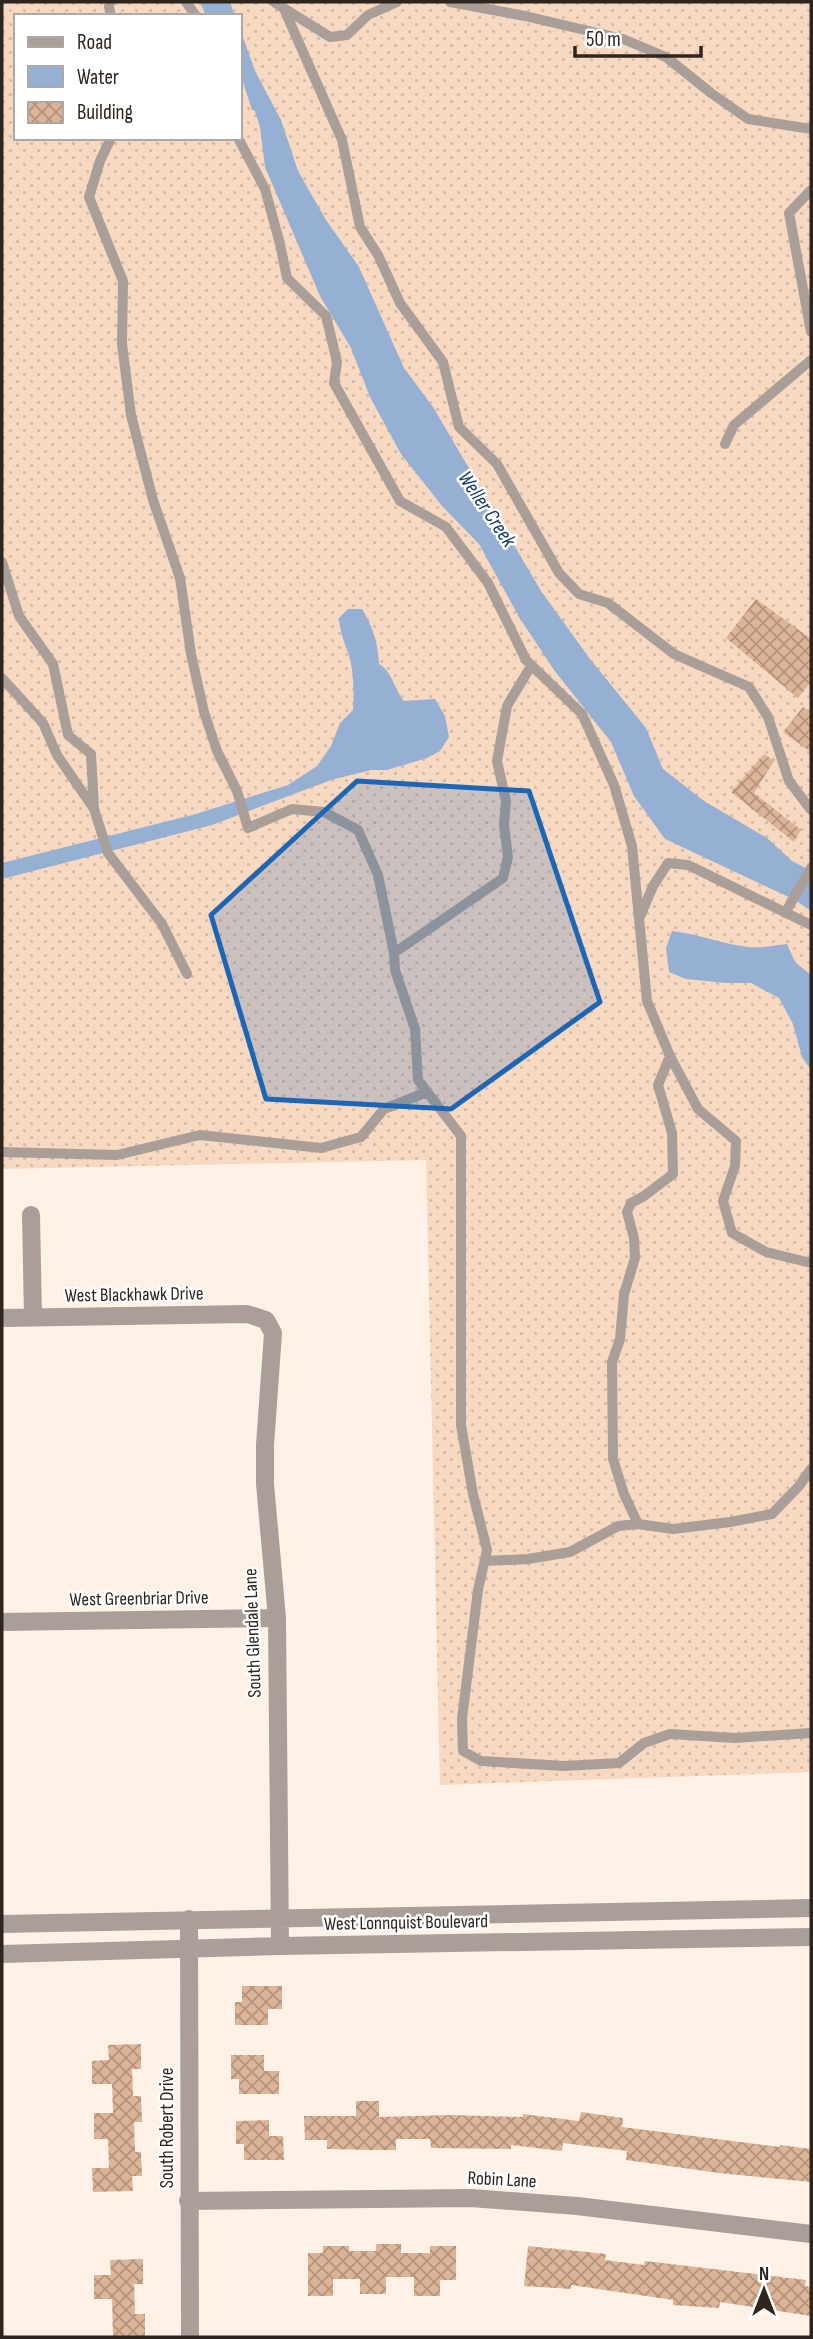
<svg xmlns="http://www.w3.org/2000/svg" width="813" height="2339" viewBox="0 0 813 2339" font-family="'Sofia Sans Condensed',sans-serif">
  <defs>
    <pattern id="grass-dots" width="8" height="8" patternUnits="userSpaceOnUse" patternTransform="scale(1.75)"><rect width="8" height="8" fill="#f7d8c1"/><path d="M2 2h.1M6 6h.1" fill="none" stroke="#d4b9a5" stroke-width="1.8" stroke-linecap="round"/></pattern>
    <pattern id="building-cross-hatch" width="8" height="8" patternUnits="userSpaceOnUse" patternTransform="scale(1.75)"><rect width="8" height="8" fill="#dcb599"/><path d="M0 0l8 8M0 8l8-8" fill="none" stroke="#b3937c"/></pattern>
  </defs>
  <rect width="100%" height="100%" fill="#fff1e6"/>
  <!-- grass -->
  <path fill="url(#grass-dots)" fill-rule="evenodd" d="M2,2H811V1772L440,1785L426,1160L2,1169ZM16,16H240V138H16Z"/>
  <!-- water -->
  <path fill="#95b0d3" d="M200,2H230L235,16H206Z
    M240,29L255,71L281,120L298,171L326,220L359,267L404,368L433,407L541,591L590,659L646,728L663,769L704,801L767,838L792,861L811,871V911L795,900L665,839L634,796L611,742L554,670L519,617L479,544L442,506L401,454L370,397L351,348L320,296L265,167L260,127L240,65Z
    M348,609H362C373,627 378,643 379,664C392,671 394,689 404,701L435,699L445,716L449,737L440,751L427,758L387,770H371L331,780L212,825L2,879V863L196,814L288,785L317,766L331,746L340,723L353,710C354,692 354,673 349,655C344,642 340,632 339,618Z
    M672,931C698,934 722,944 748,947C761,949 774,945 787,944L795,962L811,975V1070L802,1057L793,1024L779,998L751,983H726L686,979L669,972L666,948Z"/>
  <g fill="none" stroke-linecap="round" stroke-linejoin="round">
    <!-- stream -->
    <path stroke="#95b0d3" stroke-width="5" d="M240,65L254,108"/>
  </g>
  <!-- building -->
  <path fill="url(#building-cross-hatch)" d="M756,599L811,639V682L798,698L726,638Z
    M803,707L811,713V752L783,732Z
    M764,754L774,761L754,793L801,830L794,842L731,792Z
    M242,1986H282V2009H268V2025H235V2002H242Z
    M141,2044V2069H132L133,2096H141L142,2122H134L135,2152H141L142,2176H132L133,2191L93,2192L92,2168H109L108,2139H94V2113H113L112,2084H92V2061L109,2060L108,2045Z
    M231,2055H264V2071H279V2094H239V2079H231Z
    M356,2101H379V2117L450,2115L523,2117V2114L579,2121L581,2112L623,2118L622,2127L780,2147V2145L811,2149V2182L719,2173L626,2160L627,2151L563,2143L562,2151L511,2145V2149L431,2148L430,2139H396V2150H371L327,2149V2140H305L304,2116H356Z
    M269,2120V2136H283L284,2160H244V2144H236V2121Z
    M376,2244H401V2253H430V2246H456V2280H440V2296H414V2277H386V2294H360V2279H333V2296H308V2253H323V2246H349V2251H376Z
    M528,2246L606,2254L605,2260L644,2265L645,2261L806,2280L805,2286L811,2287V2316L720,2302L719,2308L673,2305V2300L571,2285V2289L524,2286Z
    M143,2259V2284H134L135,2314H145V2337H113L112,2299H94V2275H111L110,2260Z"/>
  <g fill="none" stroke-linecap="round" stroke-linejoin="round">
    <!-- service -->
    <path stroke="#a99f98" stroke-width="10" d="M110,2L109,7L111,16
      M186,2L196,16
      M274,2L330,37L347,35L368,15L397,2
      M450,2L525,16L623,39L666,57L711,93L748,119L811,129
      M284,9L342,140L360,227L378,255L400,303L443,362L459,427L497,464L559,573L579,594L608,603L674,654L749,687L768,717L789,781L811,810
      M111,138L100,161L89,197L123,281L122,344L131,415L153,500L180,578L191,654L204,712L217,751L237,791L248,828L292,809L324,812L358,830L378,875L394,953
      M238,138L265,189L280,244L287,278L326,316L337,362L334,383L400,501L446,527L488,583L526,660L582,714L614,785L632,846L647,1001L670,1056L698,1109L736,1141L735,1166L723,1201L732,1233L766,1252L811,1263
      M811,190L789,213L811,332
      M725,444L734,425L811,360
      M2,562L19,616L53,664L68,735L91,754L94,808
      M531,666L507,706L497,761L506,801L504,825L508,857L503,878L394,953L395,970L415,1029L418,1080L461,1136V1425L473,1494L487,1550L478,1590L462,1719L463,1751L481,1761L564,1766L619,1763L644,1743L670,1734L735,1738L811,1733
      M2,678L43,723L57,755L94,809L108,853L162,924L187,974
      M785,913L811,868
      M639,919L653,886L668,863L688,865L811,925
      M670,1056L658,1085L672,1133L673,1174L644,1196L631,1203L627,1212L634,1238L635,1258L624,1294L620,1339L612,1362L613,1459L624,1494L638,1524L673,1529L730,1522L772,1514L799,1486L811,1469
      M2,1152L117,1155L200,1135L321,1148L361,1137L384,1109L427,1092
      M485,1561L528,1559L570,1552L618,1526L638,1524"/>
    <!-- minor -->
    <path stroke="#a99f98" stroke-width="18" d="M31,1215L33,1317
      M2,1318L247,1314L266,1320L273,1333L265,1445V1484L277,1618L280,1946
      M2,1622L277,1618
      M189,1919L190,2337
      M2,1924L811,1908
      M2,1954L280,1946L811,1937
      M188,2201L471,2198L577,2206L811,2234"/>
  </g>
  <!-- marked area -->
  <path fill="#1d65b5" fill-opacity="0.2" stroke="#1d65b5" stroke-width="5" stroke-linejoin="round" d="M357,781L529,791L600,1002L451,1109L266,1099L211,915Z"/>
  <g text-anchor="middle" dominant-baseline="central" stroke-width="5" stroke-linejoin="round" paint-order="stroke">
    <!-- street labels -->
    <g font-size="19" fill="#2d251e" stroke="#fff">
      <text transform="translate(134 1295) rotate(-1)">West Blackhawk Drive</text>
      <text transform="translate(139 1599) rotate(-1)">West Greenbriar Drive</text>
      <text transform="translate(253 1633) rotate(-92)">South Glendale Lane</text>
      <text transform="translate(406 1923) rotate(-1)">West Lonnquist Boulevard</text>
      <text transform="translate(167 2128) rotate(-90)">South Robert Drive</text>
      <text transform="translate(502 2180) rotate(3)">Robin Lane</text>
    </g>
    <!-- water labels -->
    <g font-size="21" font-style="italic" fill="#143a67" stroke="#fff">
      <text transform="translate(487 509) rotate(56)">Weller Creek</text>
    </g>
  </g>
  <!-- border -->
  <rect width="813" height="2339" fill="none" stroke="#2d251e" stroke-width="7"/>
  <!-- legend -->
  <rect x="14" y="14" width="228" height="126" fill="#ffffff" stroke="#aba8a5" stroke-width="2"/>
  <rect x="28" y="37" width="35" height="10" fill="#a99f98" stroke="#aba8a5" stroke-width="2"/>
  <text x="77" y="49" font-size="21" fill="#2d251e">Road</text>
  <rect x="28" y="66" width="35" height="21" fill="#95b0d3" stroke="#aba8a5" stroke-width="2"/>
  <text x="77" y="84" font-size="21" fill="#2d251e">Water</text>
  <rect x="28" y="102" width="35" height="21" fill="url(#building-cross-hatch)" stroke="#aba8a5" stroke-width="2"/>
  <text x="77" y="119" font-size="21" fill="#2d251e">Building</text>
  <!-- north arrow -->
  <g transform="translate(764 2290)" stroke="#ffffff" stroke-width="5" paint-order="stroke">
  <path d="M0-5L12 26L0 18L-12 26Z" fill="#2d251e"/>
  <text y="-10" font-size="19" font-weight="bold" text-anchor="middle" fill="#2d251e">N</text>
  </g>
  <!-- scale -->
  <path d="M575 46v10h126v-10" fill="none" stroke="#2d251e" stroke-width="3.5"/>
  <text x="586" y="46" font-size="21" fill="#2d251e" stroke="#ffffff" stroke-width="5" paint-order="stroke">50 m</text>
</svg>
